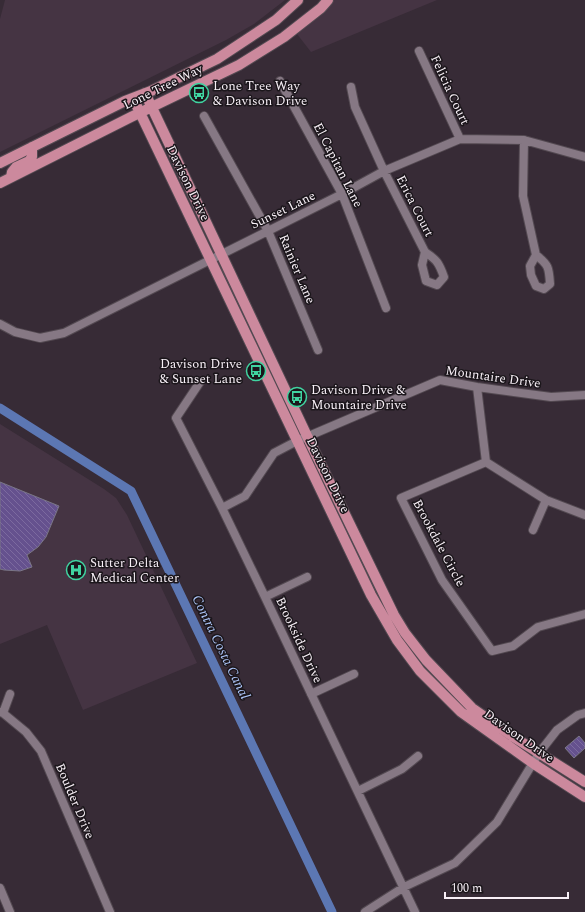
<svg xmlns="http://www.w3.org/2000/svg" width="585" height="912" viewBox="0 0 585 912" font-family="Spectral,serif">
  <defs>
    <pattern id="building-back-hatch" width="6" height="6" patternUnits="userSpaceOnUse"><rect width="6" height="6" fill="#65518e"/><path d="M-1 5l2 2M0 0l6 6M5-1l2 2" fill="none" stroke="#7c6a9f"/></pattern>
  </defs>
  <rect width="100%" height="100%" fill="#372b36"/>
  <!-- built -->
  <path fill="#453443" d="M5,0H285L254,24L226,40L0,152V19Z
    M332,0H437L311,52L297,34Z
    M0,424L104,489L116,498L127,515L197,663L83,710L47,625L0,644Z"/>
  <g fill="none" stroke-linecap="round" stroke-linejoin="round">
    <!-- canal -->
    <path stroke="#5c77b3" stroke-width="9" d="M0,408L131,491L332,912"/>
  </g>
  <!-- building -->
  <path fill="url(#building-back-hatch)" stroke="#7a7686" d="M0,482L59,506L46,537L38,547L27,555L32,567L20,571L4,570L0,569Z
    M579,736L585,743V748L574,758L565,748Z"/>
  <g fill="none" stroke-linecap="round" stroke-linejoin="round">
    <!-- minor casing -->
    <g stroke="#534951" stroke-width="10">
      <path id="minor" d="M419,51L460,139
        M280,81L342,194L386,308
        M351,87L355,107L384,171L425,252C437,260 439,263 444,277L437,285L426,281L422,265L425,252
        M204,116L268,231L318,350
        M524,140L523,196L536,255C549,265 549,268 550,284L544,289L536,286L531,275L530,266L536,255
        M0,324L15,332L40,338L64,333L342,194L384,171L460,139L524,140L585,157
        M200,382L176,418L222,508L265,597L415,912
        M477,387L486,462L546,500L585,515
        M486,462L401,498L442,580L492,651L513,646L538,627L585,614
        M222,508L245,496L274,453L297,441L440,380L477,387L551,397L585,395
        M533,530L546,500
        M265,597L307,577
        M311,694L354,674
        M0,712L3,713L26,732L41,751L110,912
        M3,713L10,694
        M358,791L402,769L418,756
        M0,888L10,912
        M365,912L404,887L455,863L497,822L539,753L557,730L578,715L585,713"/>
    </g>
    <!-- major casing -->
    <g stroke="#534951" stroke-width="12">
      <path id="major" d="M145,93L173,152L307,436L394,615L405,633L426,660L472,708L512,736L585,782
        M133,98L371,595L397,640L420,671L461,712L534,764L585,797
        M0,163L125,101L151,91L217,59L276,20L298,0
        M11,177L12,172L16,167L29,161L32,157V147
        M0,183L131,117L239,65L284,37L321,8L328,0"/>
    </g>
    <!-- minor -->
    <use href="#minor" stroke="#867884" stroke-width="8"/>
    <!-- major -->
    <use href="#major" stroke="#cc899d" stroke-width="10"/>
  </g>
  <!-- icons -->
  <defs>
    <g id="bus-ring" transform="scale(1)"><circle r="9.5" fill="#1b161b" stroke="#40d4a1" stroke-width="1.5"/><path d="M-5-6H5V4H4V6H2V4H-2V6H-4V4H-5ZM-3.5-4V0h7V-4ZM-3.5 1.2v1.5H-2V1.2ZM2 1.2v1.5H3.5V1.2Z" fill="#40d4a1"/></g>
    <g id="hospital-ring" transform="scale(1)"><circle r="9.5" fill="#1b161b" stroke="#40d4a1" stroke-width="1.5"/><path d="M-5-5h3v3.5h4V-5h3V5h-3V1.5h-4V5h-3Z" fill="#40d4a1"/></g>
  </defs>
  <g fill-rule="evenodd">
    <use href="#bus-ring" x="199" y="93"/>
    <use href="#bus-ring" x="256" y="371"/>
    <use href="#bus-ring" x="297" y="397"/>
    <use href="#hospital-ring" x="76" y="570"/>
  </g>
  <g text-anchor="middle" dominant-baseline="central" stroke-width="3" stroke-linejoin="round" paint-order="stroke">
    <!-- poi labels -->
    <g font-size="13" fill="#f8f0f7" stroke="#1b161b" text-anchor="start">
      <text x="213" y="86">Lone Tree Way<tspan x="213" dy="15">&amp; Davison Drive</tspan></text>
      <text x="242" y="364" text-anchor="end">Davison Drive<tspan x="242" dy="15">&amp; Sunset Lane</tspan></text>
      <text x="311" y="390">Davison Drive &amp;<tspan x="311" dy="15">Mountaire Drive</tspan></text>
      <text x="90" y="563">Sutter Delta<tspan x="90" dy="15">Medical Center</tspan></text>
    </g>
    <!-- street labels -->
    <g font-size="13" fill="#f8f0f7" stroke="#1b161b">
      <text transform="translate(163 87) rotate(-26)">Lone Tree Way</text>
      <text transform="translate(450 90) rotate(65)">Felicia Court</text>
      <text transform="translate(338 165) rotate(63)">El Capitan Lane</text>
      <text transform="translate(188 183) rotate(64)">Davison Drive</text>
      <text transform="translate(415 206) rotate(63)">Erica Court</text>
      <text transform="translate(283 210) rotate(-26)">Sunset Lane</text>
      <text transform="translate(297 269) rotate(67)">Rainier Lane</text>
      <text transform="translate(493 377) rotate(8)">Mountaire Drive</text>
      <text transform="translate(328 475) rotate(64)">Davison Drive</text>
      <text transform="translate(439 543) rotate(62)">Brookdale Circle</text>
      <text transform="translate(299 640) rotate(65)">Brookside Drive</text>
      <text transform="translate(519 736) rotate(35)">Davison Drive</text>
      <text transform="translate(75 801) rotate(67)">Boulder Drive</text>
    </g>
    <!-- water labels -->
    <g font-size="14" font-style="italic" fill="#adc5f8" stroke="#1b161b">
      <text transform="translate(221 647) rotate(64)">Contra Costa Canal</text>
    </g>
  </g>
  <!-- scale -->
  <path d="M445 892v6h123v-6" fill="none" stroke="#f8f0f7" stroke-width="2"/>
  <text x="451" y="892" font-size="12" fill="#f8f0f7" stroke="#1b161b" stroke-width="3" paint-order="stroke">100 m</text>
</svg>
